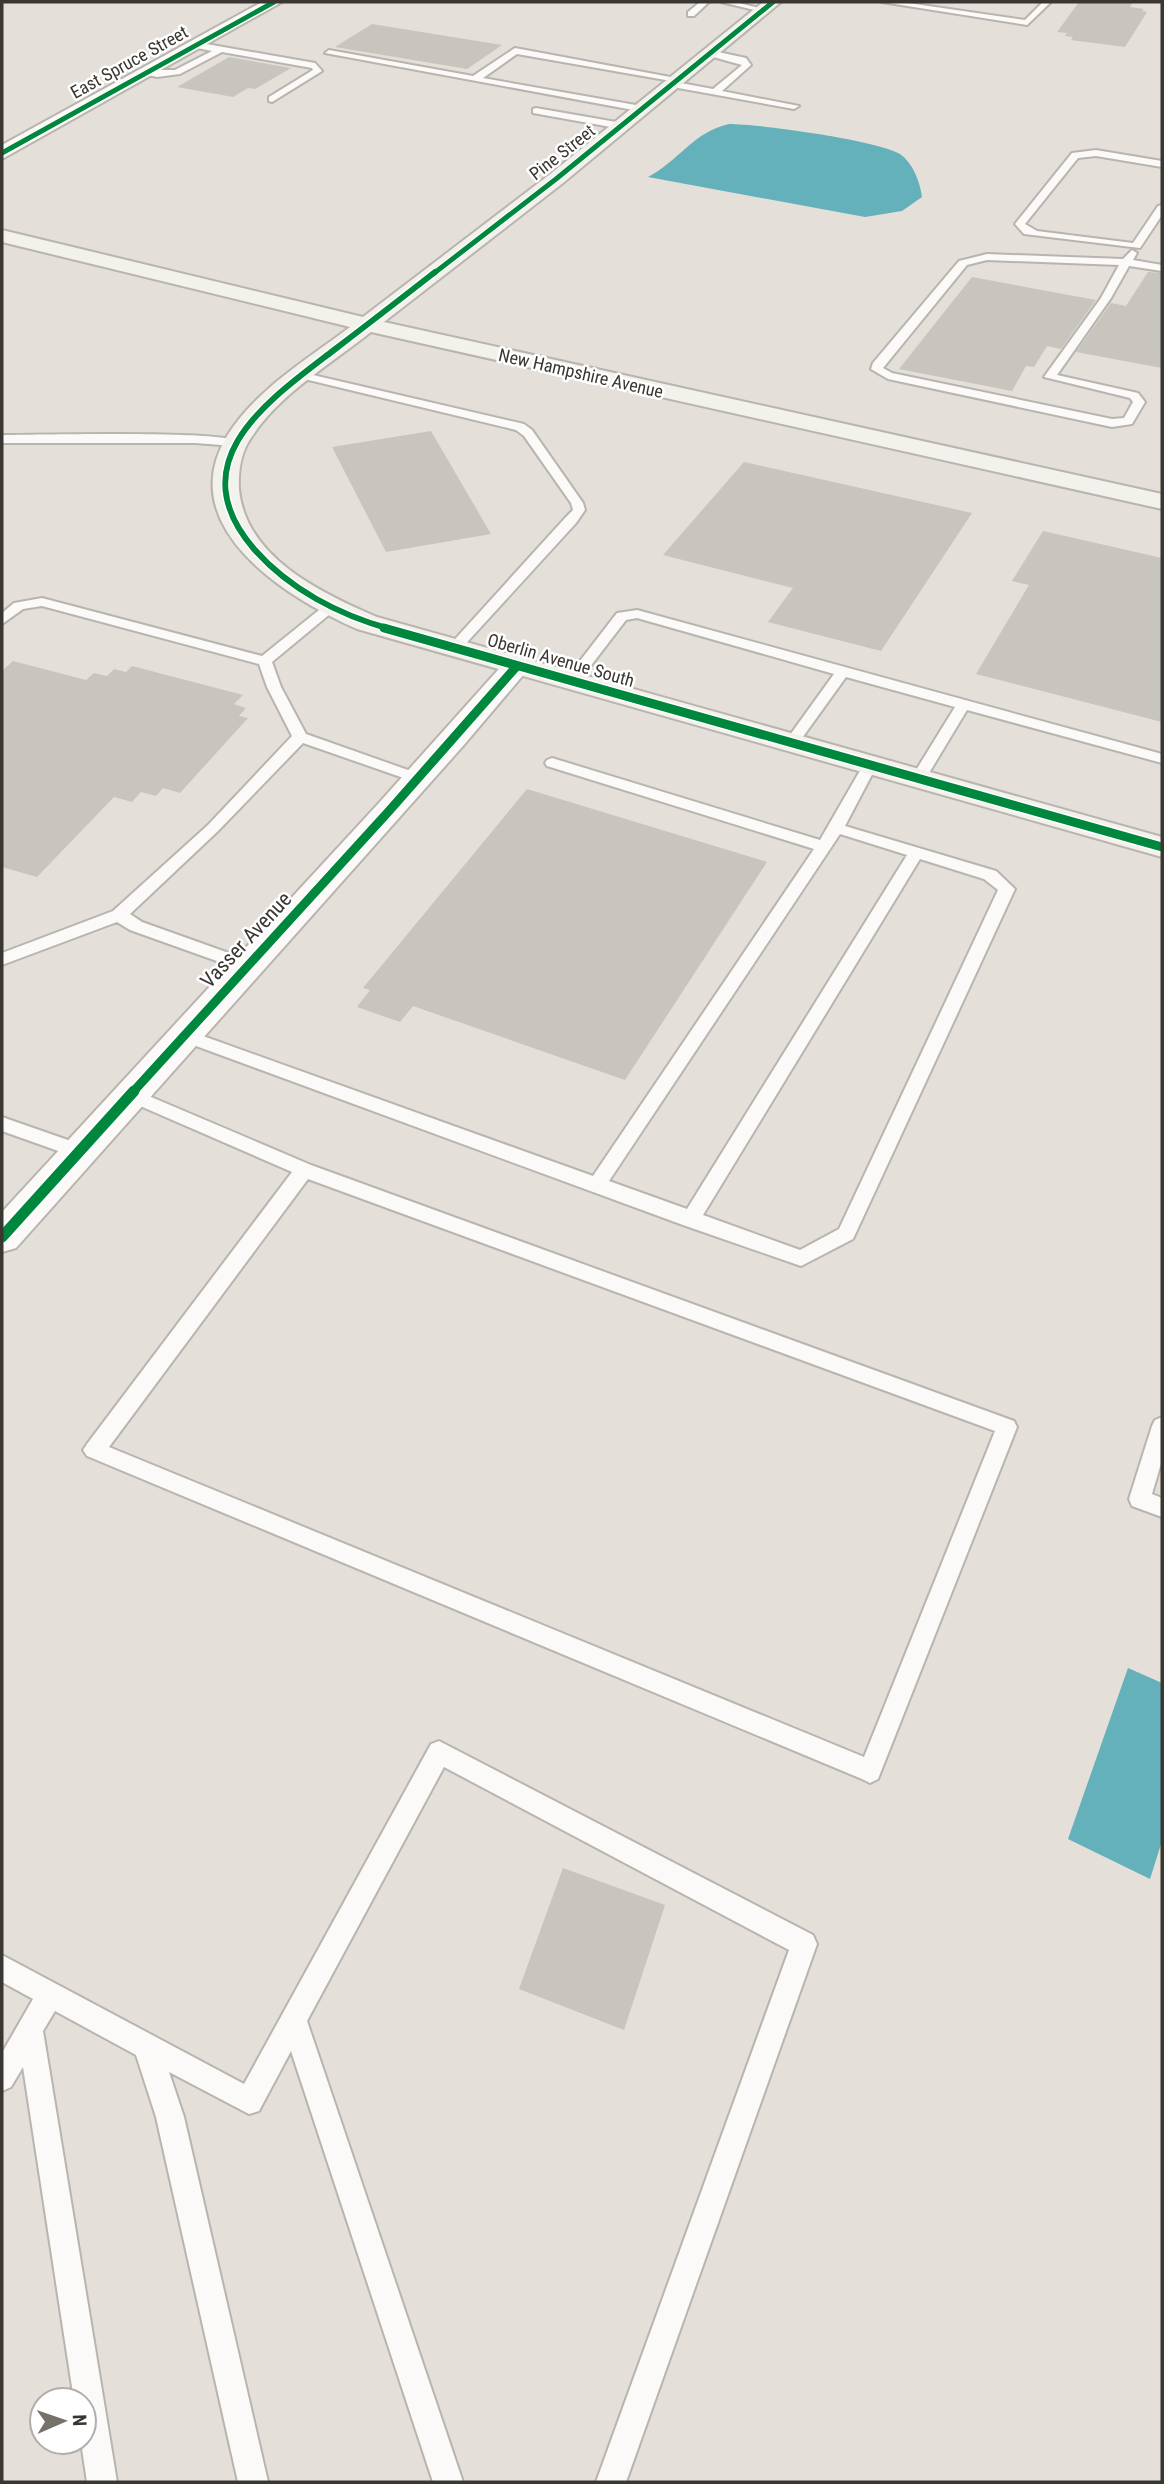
<svg xmlns="http://www.w3.org/2000/svg" width="1164" height="2484" viewBox="0 0 1164 2484" font-family="'Roboto Condensed',sans-serif">
  <rect width="100%" height="100%" fill="#e4dfd8"/>
  <!-- water -->
  <path fill="#65b1bb" d="M729,124C759,124 877,140 900,154C913,163 920,182 922,197L902,211L865,217L648,177C679,161 693,132 729,124Z
    M1128,1668L1162,1683V1841L1150,1879L1068,1839Z"/>
  <!-- building -->
  <path fill="#c8c4be" d="M1079,2H1133L1130,7L1144,9L1142,11L1147,12L1125,47L1071,40L1073,37L1065,36L1067,33L1057,32Z
    M372,24L502,45L467,69L335,47Z
    M229,57L291,68L255,89L248,88L233,97L177,87Z
    M1148,272L1162,273V368L1076,352L1111,303L1126,306Z
    M972,277L1096,300L1061,349L1047,346L1034,367L1026,366L1012,391L899,369Z
    M431,431L491,534L386,552L332,447Z
    M744,462L972,513L881,651L768,622L793,588L663,555Z
    M1043,531L1162,558V722L976,674L1029,585L1012,581Z
    M13,661L86,680L94,673L107,676L114,669L126,672L132,666L243,695L234,704L246,708L239,716L248,718L180,793L163,788L156,796L141,792L132,802L114,797L37,877L2,867V671Z
    M527,789L767,862L625,1080L413,1006L400,1022L357,1007L370,990L363,988Z
    M563,1868L665,1905L624,2030L519,1989Z"/>
  <g fill="none" stroke-linecap="round" stroke-linejoin="round">
    <!-- lane casing -->
    <g stroke="#b8b4ae" stroke-width="4">
      <path id="lane" d="M700,2H709L694,16H688V12Z
        M721,2H735L767,10L763,12Z
        M882,2H901L1025,20L1043,2H1051L1027,25Z
        M195,42L315,63L322,71L272,102L269,101V97L313,70L312,68L222,52L180,74L157,77L140,73L144,70H175L212,51L192,47Z
        M515,48L681,79L677,82L517,54L483,78L647,107V111L644,112L325,53L329,50L473,76Z
        M709,50L746,58L751,65L722,91L799,106L794,109L667,86V82L670,81L713,89L742,65L706,55Z
        M536,108L622,123L627,126L622,129L533,113V109Z
        M1096,150L1162,161V167L1096,156L1078,158L1025,224L1037,231L1133,243L1158,206L1162,205V215L1140,248L1024,234L1015,224L1072,153Z
        M1132,250L1137,253L1133,260L1162,265V271L1129,266L1111,298L1057,375L1138,393L1145,402L1132,424L1112,427L888,379L871,369L873,363L959,261L987,254L1123,259ZM987,260L1119,265L1101,298L1044,377L1130,398L1133,402L1124,418L1112,419L892,373L883,368L967,265Z
        M300,372L524,424L532,430L583,503L585,510L576,523L459,651H449L447,648L566,517L573,510L571,503L524,436L516,430L296,377L294,375Z
        M2,435C35,435 225,430 240,442L234,446L195,443H2Z
        M42,598L262,656L324,606L329,605L336,609L272,662L281,687L306,734L425,776L428,779L425,782H415L303,743L218,831L130,914L142,922L254,962L256,966L254,970H242L130,930L117,922L2,965V953L113,911L208,825L292,736L267,687L259,664L42,606L23,609L2,624V613L14,603Z
        M637,610L1162,754V763L967,710L923,783H913L910,780L955,707L846,677L797,745H787L785,742L834,674L637,618L626,620L576,685H566V679L617,613Z
        M552,758L820,840L865,762H875L877,765L845,826L996,871L1015,889L853,1239L801,1266L683,1225L177,1039L174,1035L177,1031H189L593,1176L814,849L547,766L545,763L547,760ZM840,834L907,855L687,1209L609,1181ZM920,859L984,879L998,890L839,1229L800,1250L703,1215Z
        M130,1088L311,1165L1014,1421L1017,1427L878,1779L870,1783L862,1779L87,1456L83,1450L87,1444L292,1172L124,1099L121,1094L124,1089ZM308,1179L995,1431L864,1757L109,1447Z
        M2,1117L85,1146L87,1151L85,1156L78,1158L2,1131Z
        M1162,1417V1460L1152,1494L1162,1498V1517L1132,1506L1129,1499L1152,1426L1155,1420Z
        M439,1741L813,1935L817,1944L626,2482H596L789,1950L444,1767L307,2021L463,2482H433L291,2051L259,2111L249,2114L169,2072L184,2117L268,2482H238L156,2117L136,2055L55,2011L43,2031L117,2482H87L81,2442H84V2400H74L23,2067L11,2087L2,2091V2053L33,1999L2,1982V1955L244,2084L431,1744Z"/>
    </g>
    <!-- street casing -->
    <g stroke="#b8b4ae" stroke-width="4">
      <path id="street" d="M262,2H282L2,159V145Z
        M516,659L526,661L530,667L463,746L16,1248L2,1252V1212L378,804L506,661Z"/>
    </g>
    <!-- secondary casing -->
    <g stroke="#b8b4ae" stroke-width="4">
      <path id="secondary" d="M763,2H781L563,183L384,322L1162,494V509L371,332C331,364 279,394 251,438C241,452 238,472 239,489C245,557 321,593 377,617L1162,837V857L357,629C288,598 172,528 227,436C255,390 308,359 350,327L2,242V230L363,317L549,175Z"/>
    </g>
    <!-- lane -->
    <use href="#lane" fill="#fbfaf9" fill-rule="evenodd"/>
    <!-- street -->
    <use href="#street" fill="#fbfaf9" fill-rule="evenodd"/>
    <!-- secondary -->
    <use href="#secondary" fill="#f3f1ec" fill-rule="evenodd"/>
    <!-- cycleway-far3 casing -->
    <g stroke="#fff" stroke-width="7">
      <path id="cycleway-far3" d="M2,153L274,2
        M433,274L556,179L773,2"/>
    </g>
    <!-- cycleway-far2 casing -->
    <g stroke="#fff" stroke-width="9">
      <path id="cycleway-far2" d="M390,629C339,615 289,589 254,549C178,461 269,400 334,350C368,324 402,298 435,272"/>
    </g>
    <!-- cycleway-far1 casing -->
    <g stroke="#fff" stroke-width="12">
      <path id="cycleway-far1" d="M384,628L1162,847
        M132,1093L389,811L516,667"/>
    </g>
    <!-- cycleway casing -->
    <g stroke="#fff" stroke-width="16">
      <path id="cycleway" d="M2,1237L134,1091"/>
    </g>
    <!-- cycleway-far3 -->
    <use href="#cycleway-far3" stroke="#00873e" stroke-width="5"/>
    <!-- cycleway-far2 -->
    <use href="#cycleway-far2" stroke="#00873e" stroke-width="6"/>
    <!-- cycleway-far1 -->
    <use href="#cycleway-far1" stroke="#00873e" stroke-width="9"/>
    <!-- cycleway -->
    <use href="#cycleway" stroke="#00873e" stroke-width="11"/>
  </g>
  <g text-anchor="middle" dominant-baseline="central" stroke-width="5" stroke-linejoin="round" paint-order="stroke">
    <!-- far-street labels -->
    <g font-size="18" fill="#3a3631" stroke="#fff">
      <text transform="translate(129 62) rotate(-29)">East Spruce Street</text>
      <text transform="translate(562 152) rotate(-38)">Pine Street</text>
      <text transform="translate(581 373) rotate(13)">New Hampshire Avenue</text>
      <text transform="translate(561 660) rotate(16)">Oberlin Avenue South</text>
    </g>
    <!-- street labels -->
    <g font-size="21" fill="#3a3631" stroke="#fff">
      <text transform="translate(246 940) rotate(-47)">Vasser Avenue</text>
    </g>
  </g>
  <!-- border -->
  <rect width="1164" height="2484" fill="none" stroke="#3a3631" stroke-width="7"/>
  <!-- north arrow -->
  <g transform="translate(63 2421) rotate(88)"><circle r="33" fill="#ffffff" stroke="#b0afad" stroke-width="2"/>
  <path d="M0-5L12 26L0 18L-12 26Z" fill="#76716b"/>
  <text y="-10" font-size="19" font-weight="bold" text-anchor="middle" fill="#3a3631">N</text>
  </g>
</svg>
